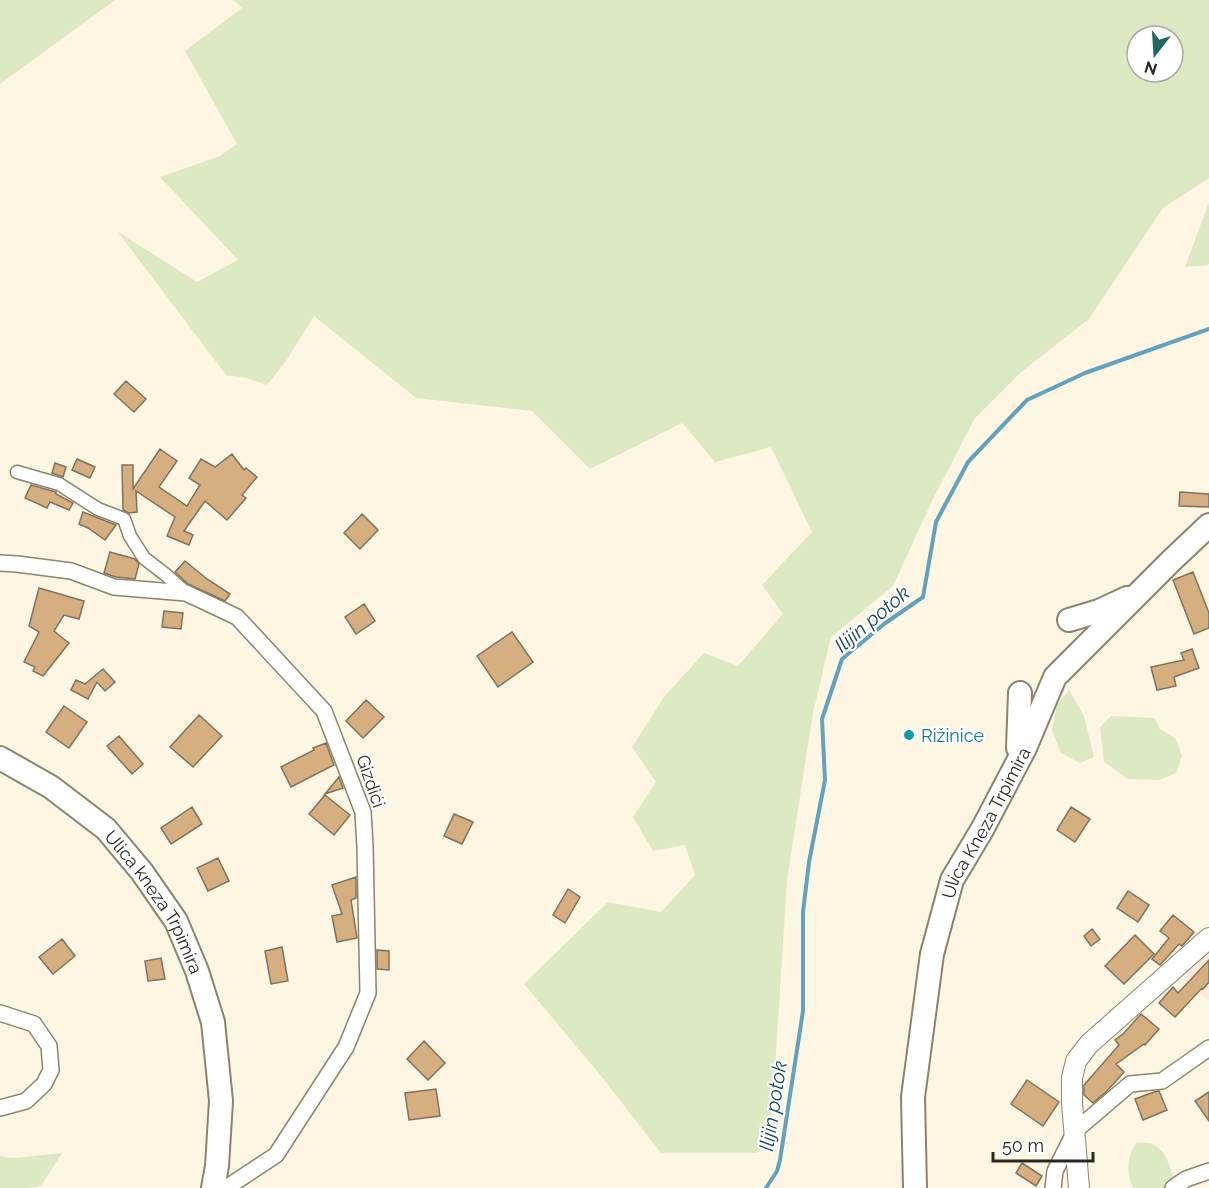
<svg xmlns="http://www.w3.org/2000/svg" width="1209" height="1188" viewBox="0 0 1209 1188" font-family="Raleway,sans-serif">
  <rect width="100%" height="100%" fill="#fdf6e2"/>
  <!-- education -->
  <path fill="#fce9d9" d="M1209,952V1001L1183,979Z"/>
  <!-- green -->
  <path fill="#dce9c3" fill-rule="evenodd" d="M0,0H115L0,84Z
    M234,0H1209V178L1163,208L1089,319L1020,373L975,418L932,501L893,586L831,637L813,713L787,880L770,1147L756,1153H661L601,1076L524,984L608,902L661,912L695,875L685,845L653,851L633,817L656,782L632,747L664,697L704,653L738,666L783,614L762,585L812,532L771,447L715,462L682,423L590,469L532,411L416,398L314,316L286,361L267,385L247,378L226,375L118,232L197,282L238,260L160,177L220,156L237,144L185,51L242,8ZM1137,36H1173V72H1137Z
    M1209,202V265L1185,267Z
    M1069,690L1084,716L1094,757L1080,763L1061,753L1052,730L1057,705Z
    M1111,716L1155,718L1160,729L1175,738L1182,755L1176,773L1159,780L1128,779L1104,762L1100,727Z
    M1137,1142C1142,1143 1148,1142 1152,1144C1167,1150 1171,1170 1175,1184L1168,1188H1133C1126,1172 1127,1156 1137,1142Z
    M62,1153L41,1186L29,1188H0V1156L13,1158Z"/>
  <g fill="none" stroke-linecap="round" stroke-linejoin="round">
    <!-- stream -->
    <path stroke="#63a2be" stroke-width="4" d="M766,1188L777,1171L780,1160L803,1011V912L809,862L825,780L822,719L842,659L884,624L923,597L936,522L968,462L1027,400L1085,373L1209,329"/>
  </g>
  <!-- building -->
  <path fill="#d6af80" stroke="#81715e" stroke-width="1.5" d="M126,381L146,399L134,412L114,394Z
    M160,449L177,461L159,487L187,506L200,485L189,478L201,459L215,467L232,454L244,470L246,468L257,477L242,495L246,498L227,520L205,501L184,531L193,535L189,545L167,536L175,517L136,491L137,512L129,513L123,510L122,465H133V489Z
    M77,459L95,467L90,478L72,470Z
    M55,463L66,467L63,477L52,473Z
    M31,485L56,492V494L73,503L69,510L50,502L47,508L25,498Z
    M1180,492L1209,494V507L1179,506Z
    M83,512L116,525L105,540L88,528L79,524Z
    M362,514L378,530L360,549L344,533Z
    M110,552L135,559L139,564L135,579L116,577L104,573Z
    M185,561L207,579L230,594L225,601L188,584L175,572Z
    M1193,572L1209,613V628L1194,634L1173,580Z
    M39,588L84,601L79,619L64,615L54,631L69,643L43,676L33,671L35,667L24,662L39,632L29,626Z
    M364,604L375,621L356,634L345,617Z
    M164,611L183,613L181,629L162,627Z
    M512,632L533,662L498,687L477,656Z
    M1192,649L1199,668L1174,677L1176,686L1157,690L1151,667L1184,660L1181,653Z
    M103,669L115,682L105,691L97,682L88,699L71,690L76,680L85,684Z
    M366,700L384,717L363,738L346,721Z
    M64,706L87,722L69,748L46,732Z
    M199,715L222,736L193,767L170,747Z
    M119,736L143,764L132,774L107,746Z
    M326,743L334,765L291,787L281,767L314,750L313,748Z
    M339,777L343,788L325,794Z
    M325,795L350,815L334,835L309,814Z
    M192,807L202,824L171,844L161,828Z
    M1071,807L1090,819L1075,842L1057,830Z
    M454,814L473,822L462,844L444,836Z
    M218,858L229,881L208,891L197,868Z
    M356,877V898L351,900L357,938L337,942L332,916L342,914L332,885Z
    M568,889L580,897L565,923L553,915Z
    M1128,891L1149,905L1138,922L1117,908Z
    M1173,915L1194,932L1182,946L1179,944L1160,965L1152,959L1169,938L1160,931Z
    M1092,929L1100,939L1091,946L1084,936Z
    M1135,935L1154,954L1124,984L1105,966Z
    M62,939L75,956L53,974L39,957Z
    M282,947L288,981L271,984L265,951Z
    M377,950L389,951V970L377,969Z
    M161,958L165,979L148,981L145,961Z
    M1209,960V982L1203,989L1202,988L1175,1017L1159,1003L1173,987L1178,993Z
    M1141,1014L1159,1029L1145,1045L1144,1044L1116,1064L1124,1072L1107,1091L1093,1103L1084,1095V1085L1119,1045L1115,1040L1123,1034Z
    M424,1041L445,1063L428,1080L407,1059Z
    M1027,1080L1059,1102L1043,1126L1011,1104Z
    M436,1089L440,1116L409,1120L405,1093Z
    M1159,1091L1167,1110L1143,1120L1135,1099L1154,1092Z
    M1209,1092V1121L1195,1101Z
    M1022,1163L1042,1176L1036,1186L1016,1173Z"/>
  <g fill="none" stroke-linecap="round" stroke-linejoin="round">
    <!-- pedestrian casing -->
    <g stroke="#8c846d" stroke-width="15">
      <path id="pedestrian" d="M17,472L59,484L98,509L124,519L130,536L144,558L166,575L186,593"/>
    </g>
    <!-- minor casing -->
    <g stroke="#8c846d" stroke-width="18">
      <path id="minor" d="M0,563L17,564L71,571L114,587L186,593L237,617L324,711L363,812L365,846L368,993L346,1047L276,1155L226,1188
        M0,1013L34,1024L49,1046L51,1070L44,1084L26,1101L0,1108
        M1053,1188L1055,1171L1075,1131L1130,1084L1162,1081L1209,1048
        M1173,1188L1186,1179L1209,1171"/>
    </g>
    <!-- tertiary casing -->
    <g stroke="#8c846d" stroke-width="22">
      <path id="tertiary" d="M1079,1188L1072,1103V1078L1076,1061L1089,1044L1209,938"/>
    </g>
    <!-- secondary casing -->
    <g stroke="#8c846d" stroke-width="26">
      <g id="secondary">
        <path d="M1069,620L1099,611L1127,598"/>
        <path d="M1018,748L1020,693"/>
        <path id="s1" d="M0,758L51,787L106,829L142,872L176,921L197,971L213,1022L221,1101L217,1166L213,1188"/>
        <path id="s2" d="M915,1188L913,1097L932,954L952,880L983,828L1025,748L1055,677L1171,561L1209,525"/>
      </g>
    </g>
    <!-- pedestrian -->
    <use href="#pedestrian" stroke="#fff" stroke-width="12"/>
    <!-- minor -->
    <use href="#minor" stroke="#fff" stroke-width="15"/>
    <!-- tertiary -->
    <use href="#tertiary" stroke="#fff" stroke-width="20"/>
    <!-- secondary -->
    <use href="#secondary" stroke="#fff" stroke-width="22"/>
  </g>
  <!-- markers -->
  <circle fill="#0f9aa8" stroke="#fff" stroke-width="2" cx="909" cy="735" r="6"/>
  <g text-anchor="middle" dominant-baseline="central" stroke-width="4.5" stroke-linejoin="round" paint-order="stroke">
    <!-- culture labels -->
    <g font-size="18" fill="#0d838f" stroke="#fff" text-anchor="start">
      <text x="921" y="735">Rižinice</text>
    </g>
    <!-- street labels -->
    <g font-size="18" fill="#2c281f" stroke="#fff">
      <text transform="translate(371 781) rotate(71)">Gizdići</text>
      <text stroke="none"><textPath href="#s2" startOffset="378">Ulica Kneza Trpimira</textPath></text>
      <text stroke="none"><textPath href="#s1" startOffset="216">Ulica kneza Trpimira</textPath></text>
    </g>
    <!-- water labels -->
    <g font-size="20" font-style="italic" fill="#13485c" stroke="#fff">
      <text transform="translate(872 619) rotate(-40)">Ilijin potok</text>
      <text transform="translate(773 1106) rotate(-81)">Ilijin potok</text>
    </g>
  </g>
  <!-- north arrow -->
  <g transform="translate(1155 54) rotate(197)"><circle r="28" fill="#ffffff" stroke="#aba9a5" stroke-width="1.5"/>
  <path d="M0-4.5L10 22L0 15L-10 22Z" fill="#1f6960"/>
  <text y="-9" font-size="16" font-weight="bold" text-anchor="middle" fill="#2c281f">N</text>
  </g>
  <!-- scale -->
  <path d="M993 1152v9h100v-9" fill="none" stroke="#2c281f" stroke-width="3"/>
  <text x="1002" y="1152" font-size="18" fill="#2c281f" stroke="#ffffff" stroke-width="4.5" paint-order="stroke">50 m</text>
</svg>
